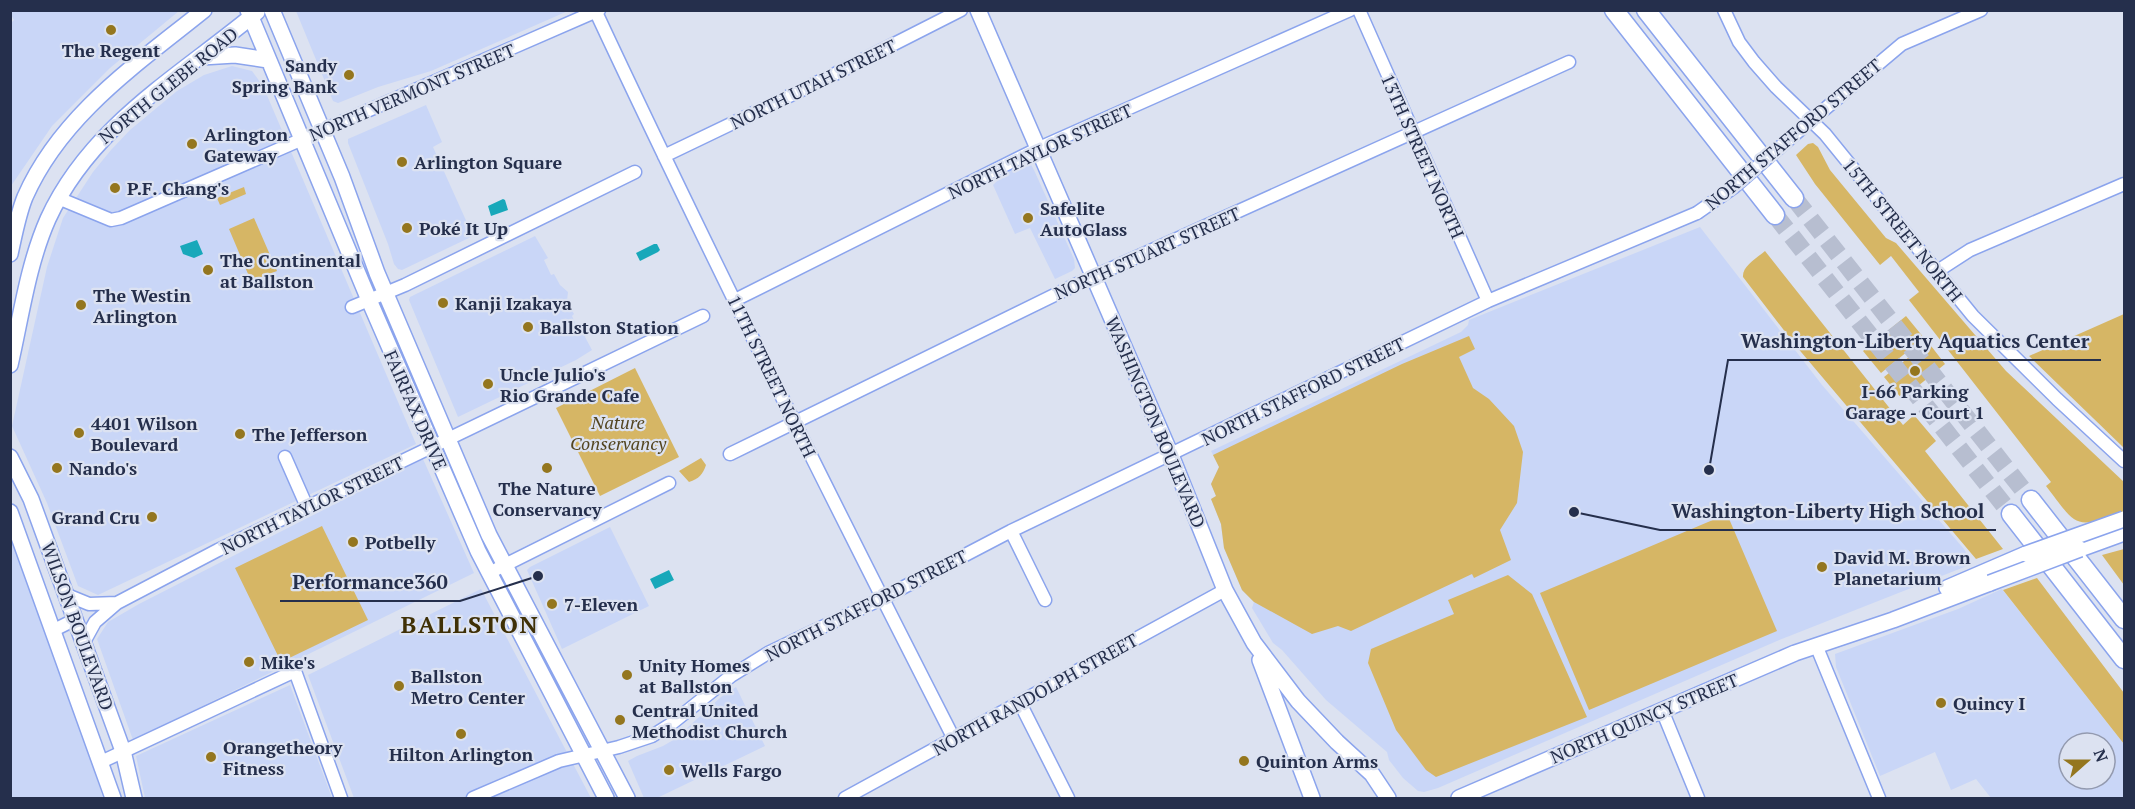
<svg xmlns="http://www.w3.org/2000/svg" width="2135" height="809" viewBox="0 0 2135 809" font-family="'PT Serif',serif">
  <rect width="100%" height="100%" fill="#dce2f1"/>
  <!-- built -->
  <path fill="#c9d6f7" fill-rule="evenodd" d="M11,10L179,11L110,68L52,126L11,186L10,24L14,20L11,15Z
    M296,11V10L568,11L431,71L378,87L338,103L333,101Z
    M232,66L252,71L263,86L416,444L98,595L78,586L47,503L12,426L47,267L63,218L93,172L111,150L130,130L177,91L204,75Z
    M426,105L442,142L433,147L473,236L402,270L398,269L394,264L388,244L348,143V139Z
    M1025,161L1030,163L1034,170L1074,259L1075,268L1072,271L1055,279L1030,228L1015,234L993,185L1008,170Z
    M1700,227L1822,385L1964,549L1972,564L1777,641L1438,788L1424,792L1418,791L1403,778L1389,760L1387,752L1326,700L1282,650L1273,643L1252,608L1254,602L1242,590L1224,548L1221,524L1211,499L1216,496L1211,484L1219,467L1211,451L1461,332L1468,325L1469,320Z
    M535,236L548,258L544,260L551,275L554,274L560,285L568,292L567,301L574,314L572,316L579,331L584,329L586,335L585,337L592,350L576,360L458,417L414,312L409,300L410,297Z
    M423,459L474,573L133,740L97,639L108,622L139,604Z
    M610,527L649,606L562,649L527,570L530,567Z
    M10,537L84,739L103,798H11Z
    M481,589L591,798H354L308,675Z
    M2002,589L2124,744V798H1991L1976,779L1951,790L1935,752L1880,776L1836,667L1835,654L1958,609ZM2069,743H2105V779H2069Z
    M290,685L332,798H145L136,756Z
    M736,687L765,746L657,798H644L628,761L637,756L663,746L675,739L721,697Z"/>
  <!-- green -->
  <path fill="#d6b665" d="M1813,143L1818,147L1830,170L1886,238L1896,243L2006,371L2124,482V511C2074,531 2077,526 2046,486L2051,482L1909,300L1919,292L1891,256L1880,265L1815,184L1796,155L1808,144Z
    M244,187L246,194L220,205L217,198Z
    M254,218L277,271L251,281L229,229Z
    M1765,251L1903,425L1914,415L1936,441L1925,451L2003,549L1976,559L1796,346L1743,277C1742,266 1757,258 1765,251Z
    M2124,314V448L2029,356Z
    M1906,316L1924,338L1881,373L1863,351Z
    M1469,336L1475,349L1459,357L1473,388L1489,399L1514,426L1523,452L1517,503L1500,530L1511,560L1474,578L1472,574L1351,631L1338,626L1312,634L1254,602L1242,590L1224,548L1221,524L1211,499L1216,496L1211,484L1219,467L1213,455L1402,364Z
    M1928,342L1945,364L1902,399L1884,377Z
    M635,368L679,457L600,496L556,408Z
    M701,458L706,465C703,474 699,479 689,482L679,471Z
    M1727,514L1777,631L1589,710L1540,593Z
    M322,526L368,620L281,662L235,568Z
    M2124,549V585L2102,555Z
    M1508,575L1532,594L1587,717L1436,777L1426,770L1396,730L1368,663L1371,649L1454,614L1448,600Z
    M2037,578L2124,693V744L2003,590Z"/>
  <!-- water -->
  <path fill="#18a8ba" d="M503,199L505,200L508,210L491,216L488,206Z
    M197,240L203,254L194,258L183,254L180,246Z
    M654,244H657L660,250L658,252L640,261L636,253Z
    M669,570L674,580L655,589L650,579Z"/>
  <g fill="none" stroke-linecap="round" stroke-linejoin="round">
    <!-- highway-tunnel -->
    <path stroke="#b7bed0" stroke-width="18" stroke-dasharray="18 9" stroke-linecap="butt" d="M1794,198L2031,500
      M1775,215L2011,514"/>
    <!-- minor casing -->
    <g stroke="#8ba4ed" stroke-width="15">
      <path id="minor" d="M595,10C710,256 831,498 954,739
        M1359,10L1488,301
        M1724,10L1739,42L1754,62L1776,87L1825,134L1973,316L2057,399L2124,461
        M1794,135L1902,44L1981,10
        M664,156L835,74L961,10
        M58,198L111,220L121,218L599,10
        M1936,272L1970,250L2124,184
        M735,300L1039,148L1350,10
        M352,307L405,285L635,172
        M730,454L1077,284L1569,62
        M285,457L307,507
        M1011,531L1045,600
        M489,573L669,483
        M67,595L89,604L117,603
        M54,630L76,619
        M84,642L95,622L117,603L218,550L703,316
        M1816,645L1879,798
        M1020,703L1068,798
        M1662,710L1698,798
        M101,762L295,671L341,798
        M473,798L559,761L619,747L652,736L671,724L731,676L768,653L881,599L1011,531L1488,301L1697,213
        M845,798L1225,590"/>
    </g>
    <!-- major casing -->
    <g stroke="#8ba4ed" stroke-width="18">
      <path id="major" d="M248,10L369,300L478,551L606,798
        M272,10L342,177L377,273L489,535L627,798
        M978,10L1171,455L1225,590L1254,643L1298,701L1337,742L1372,774L1388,798
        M202,57L235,55L268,60
        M10,254C14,236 18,214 25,197C61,115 137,64 204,10
        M10,365C21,317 28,264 48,219C91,125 180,76 257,12
        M10,457L31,499L123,751L134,798
        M10,512L113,798
        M2080,549L2124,533
        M1947,588L2026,554
        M1260,660L1312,798
        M1459,798L1795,653L1893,620L1990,583"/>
    </g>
    <!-- highway casing -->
    <g stroke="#8ba4ed" stroke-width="21">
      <path id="highway" d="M1614,10L1775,215
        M1646,10L1794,198
        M2031,500L2124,619
        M2011,514L2124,659"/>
    </g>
    <!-- minor -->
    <use href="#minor" stroke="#fff" stroke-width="12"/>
    <!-- major -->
    <use href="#major" stroke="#fff" stroke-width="15"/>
    <!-- highway -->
    <use href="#highway" stroke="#fff" stroke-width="18"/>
    <!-- minor-bridge casing -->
    <g stroke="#8ba4ed" stroke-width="15" stroke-linecap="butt">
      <path id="minor-bridge" d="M1697,213L1734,187L1794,135"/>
    </g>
    <!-- major-bridge casing -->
    <g stroke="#8ba4ed" stroke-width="18" stroke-linecap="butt">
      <path id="major-bridge" d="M2026,554L2124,519
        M1990,583L2080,549"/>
    </g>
    <!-- minor-bridge -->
    <use href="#minor-bridge" stroke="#fff" stroke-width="12"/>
    <!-- major-bridge -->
    <use href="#major-bridge" stroke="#fff" stroke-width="15"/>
  </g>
  <!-- markers -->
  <g fill="#94761e" stroke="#dce2f1" stroke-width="2">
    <circle cx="111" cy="30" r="6"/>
    <circle cx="349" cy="75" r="6"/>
    <circle cx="192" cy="144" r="6"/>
    <circle cx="402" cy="162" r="6"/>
    <circle cx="115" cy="188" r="6"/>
    <circle cx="1028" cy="218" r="6"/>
    <circle cx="407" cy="228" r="6"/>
    <circle cx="208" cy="270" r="6"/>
    <circle cx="443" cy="303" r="6"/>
    <circle cx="81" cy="305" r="6"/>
    <circle cx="528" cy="327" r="6"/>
    <circle cx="1915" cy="371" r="6"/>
    <circle cx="488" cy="384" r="6"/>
    <circle cx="79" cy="433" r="6"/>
    <circle cx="240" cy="434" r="6"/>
    <circle cx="57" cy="468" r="6"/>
    <circle cx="547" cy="468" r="6"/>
    <circle cx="152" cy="517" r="6"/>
    <circle cx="353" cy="542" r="6"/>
    <circle cx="1822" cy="567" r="6"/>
    <circle cx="552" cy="604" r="6"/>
    <circle cx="249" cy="662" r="6"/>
    <circle cx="627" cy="675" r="6"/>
    <circle cx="399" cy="686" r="6"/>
    <circle cx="1941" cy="703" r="6"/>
    <circle cx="620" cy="720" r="6"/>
    <circle cx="461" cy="734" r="6"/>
    <circle cx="211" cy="757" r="6"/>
    <circle cx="1244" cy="761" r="6"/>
    <circle cx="669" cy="770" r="6"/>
  </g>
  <g text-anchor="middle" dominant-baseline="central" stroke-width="4.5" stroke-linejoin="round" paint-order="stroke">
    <!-- poi labels -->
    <g font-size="18" font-weight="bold" fill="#252f4c" stroke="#dce2f1" text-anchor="start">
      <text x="111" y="50" text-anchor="middle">The Regent</text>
      <text x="337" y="65" text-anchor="end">Sandy<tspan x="337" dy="21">Spring Bank</tspan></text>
      <text x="204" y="134">Arlington<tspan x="204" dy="21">Gateway</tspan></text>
      <text x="414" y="162">Arlington Square</text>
      <text x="127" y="188">P.F. Chang's</text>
      <text x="1040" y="208">Safelite<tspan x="1040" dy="21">AutoGlass</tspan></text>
      <text x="419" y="228">Poké It Up</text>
      <text x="220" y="260">The Continental<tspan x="220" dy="21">at Ballston</tspan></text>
      <text x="93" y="295">The Westin<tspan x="93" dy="21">Arlington</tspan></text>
      <text x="455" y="303">Kanji Izakaya</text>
      <text x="540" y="327">Ballston Station</text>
      <text x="500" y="374">Uncle Julio's<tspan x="500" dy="21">Rio Grande Cafe</tspan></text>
      <text x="1915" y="391" text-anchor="middle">I-66 Parking<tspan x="1915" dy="21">Garage - Court 1</tspan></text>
      <text x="91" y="423">4401 Wilson<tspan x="91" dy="21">Boulevard</tspan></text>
      <text x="252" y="434">The Jefferson</text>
      <text x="69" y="468">Nando's</text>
      <text x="547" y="488" text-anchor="middle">The Nature<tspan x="547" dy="21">Conservancy</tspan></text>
      <text x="140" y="517" text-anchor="end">Grand Cru</text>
      <text x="365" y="542">Potbelly</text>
      <text x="1834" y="557">David M. Brown<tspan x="1834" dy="21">Planetarium</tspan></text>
      <text x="564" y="604">7-Eleven</text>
      <text x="261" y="662">Mike's</text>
      <text x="639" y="665">Unity Homes<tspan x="639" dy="21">at Ballston</tspan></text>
      <text x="411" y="676">Ballston<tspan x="411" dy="21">Metro Center</tspan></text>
      <text x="1953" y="703">Quincy I</text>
      <text x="632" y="710">Central United<tspan x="632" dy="21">Methodist Church</tspan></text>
      <text x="223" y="747">Orangetheory<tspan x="223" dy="21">Fitness</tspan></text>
      <text x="461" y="754" text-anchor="middle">Hilton Arlington</text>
      <text x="1256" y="761">Quinton Arms</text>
      <text x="681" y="770">Wells Fargo</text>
    </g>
    <!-- street labels -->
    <g font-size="18" fill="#252f4c" stroke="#dce2f1">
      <text transform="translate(813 84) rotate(-26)">NORTH UTAH STREET</text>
      <text transform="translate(168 85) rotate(-39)">NORTH GLEBE ROAD</text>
      <text transform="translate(412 92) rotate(-23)">NORTH VERMONT STREET</text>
      <text transform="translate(1793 134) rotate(-40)">NORTH STAFFORD STREET</text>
      <text transform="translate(1040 151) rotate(-25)">NORTH TAYLOR STREET</text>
      <text transform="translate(1423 156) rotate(66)">13TH STREET NORTH</text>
      <text transform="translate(1903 230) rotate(51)">15TH STREET NORTH</text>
      <text transform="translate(1147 253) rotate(-24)">NORTH STUART STREET</text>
      <text transform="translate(772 376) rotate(64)">11TH STREET NORTH</text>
      <text transform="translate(1303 391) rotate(-26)">NORTH STAFFORD STREET</text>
      <text transform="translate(416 410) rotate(66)">FAIRFAX DRIVE</text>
      <text transform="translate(1156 422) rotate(67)">WASHINGTON BOULEVARD</text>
      <text transform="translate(312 505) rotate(-26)">NORTH TAYLOR STREET</text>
      <text transform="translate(866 605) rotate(-27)">NORTH STAFFORD STREET</text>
      <text transform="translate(78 626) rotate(70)">WILSON BOULEVARD</text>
      <text transform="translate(1035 694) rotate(-29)">NORTH RANDOLPH STREET</text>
      <text transform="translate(1644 718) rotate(-23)">NORTH QUINCY STREET</text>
    </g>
    <!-- park labels -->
    <g font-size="18" font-style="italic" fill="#534520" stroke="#dce2f1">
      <text x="618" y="422">Nature<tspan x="618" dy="21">Conservancy</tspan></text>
    </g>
    <!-- district labels -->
    <g font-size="24" font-weight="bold" letter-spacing="1.5" fill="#3f3006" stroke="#dce2f1">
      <text x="470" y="624">BALLSTON</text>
    </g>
  </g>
  <!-- callouts -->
  <path fill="none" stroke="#252f4c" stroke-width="2" d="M1709 470L1728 360H2101M1574 512L1660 530H1996M538 576L460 601H280"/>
  <g fill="#252f4c" stroke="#dce2f1" stroke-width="2">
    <circle cx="1709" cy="470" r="6"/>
    <circle cx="1574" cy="512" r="6"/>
    <circle cx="538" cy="576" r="6"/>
  </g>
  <g font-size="20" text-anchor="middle" font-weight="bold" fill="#252f4c" stroke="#dce2f1" stroke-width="4.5" stroke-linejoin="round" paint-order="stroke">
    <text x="1915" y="348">Washington-Liberty Aquatics Center</text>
    <text x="1828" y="518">Washington-Liberty High School</text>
    <text x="370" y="589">Performance360</text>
  </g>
  <!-- border -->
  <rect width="2135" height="809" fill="none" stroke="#252f4c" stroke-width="24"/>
  <!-- north arrow -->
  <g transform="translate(2087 761) rotate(69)"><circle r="28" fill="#dce2f1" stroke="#939aaf" stroke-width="1.5"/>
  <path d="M0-4.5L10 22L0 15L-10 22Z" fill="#94761e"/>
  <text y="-9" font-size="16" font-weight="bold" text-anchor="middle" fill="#252f4c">N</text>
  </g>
</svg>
